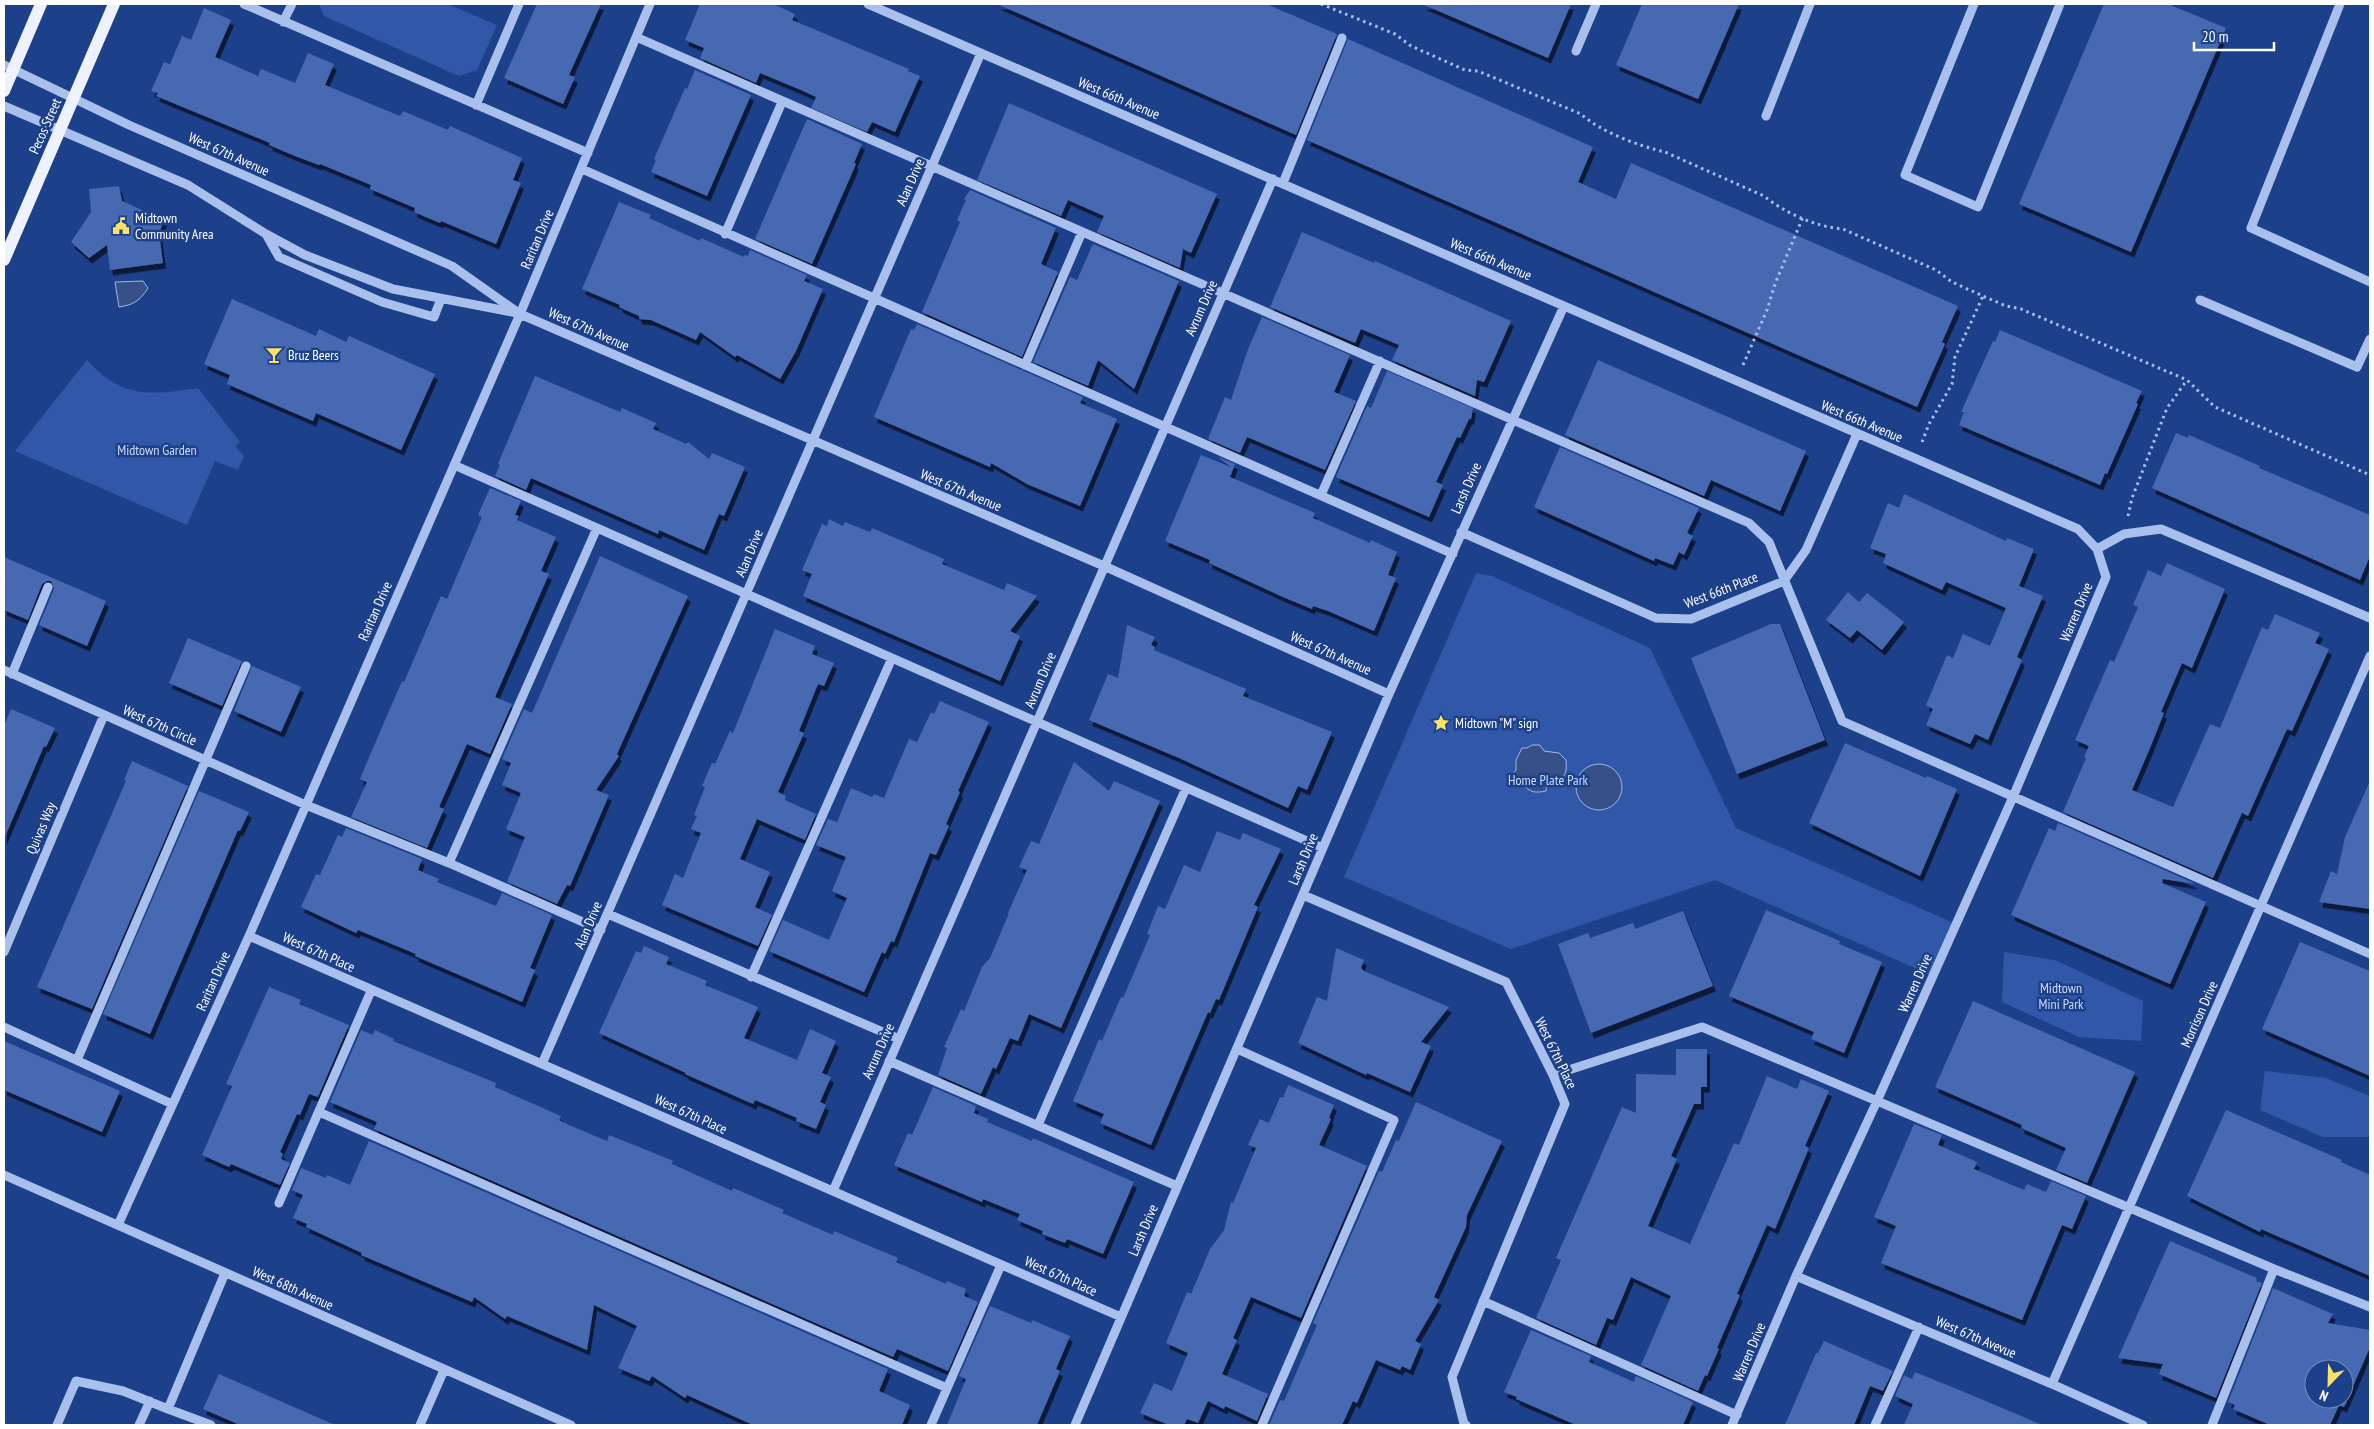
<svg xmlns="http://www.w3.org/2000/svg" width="2374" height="1429" viewBox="0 0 2374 1429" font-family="'PT Sans Narrow',sans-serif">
  <defs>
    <filter id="shadow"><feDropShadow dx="3" dy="5.5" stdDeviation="0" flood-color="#0009"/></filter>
  </defs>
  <rect width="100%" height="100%" fill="#1d408a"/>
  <!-- green -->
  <path fill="#3158a8" d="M319,4H448L497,25L477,70L459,76L324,16Z
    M87,360C122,399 150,395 198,388L240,442L235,446L244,456L238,470L215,461L187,525L15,451Z
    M1476,573L1492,576L1650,648L1736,828L1956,924L1933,976L1715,880L1511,949L1344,877Z
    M2004,952L2055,960L2143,1001L2141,1041L2079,1037L2002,1002Z
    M2265,1071L2326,1078L2370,1096V1137H2323L2260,1110Z"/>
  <!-- water -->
  <path fill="#375087" stroke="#9cb8ee" d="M143,281L148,288C140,301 133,305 119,307L115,282Z
    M1532,745H1540L1544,751L1559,753L1566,760C1567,770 1566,775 1559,782L1551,779L1547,780L1546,791C1527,795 1530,787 1515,781L1512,775L1516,770V760L1522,748H1527Z
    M1576 787a23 23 0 1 1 46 0a23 23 0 1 1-46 0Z"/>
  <!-- building -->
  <path fill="#4669b2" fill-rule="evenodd" filter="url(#shadow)" d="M537,4H601L569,75L575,77L563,104L504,78Z
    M700,4H773L795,14L792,20L909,69L908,71L920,76L895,132L872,122L867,132L811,108L816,97L801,90L760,73L756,83L700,58L704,48L685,40Z
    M997,4H1266L1337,34L1296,135Z
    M1422,4H1571L1548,58Z
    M1642,4H1739L1698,99L1616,65Z
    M2104,4H2168L2226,28L2131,252L2019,204Z
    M204,8L231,20L215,57L258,76L261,69L295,83L308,53L334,64L325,85L400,116L403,111L448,130L450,126L522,158L513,180L521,183L496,244L441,221L440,223L414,212L415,208L370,189L371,185L320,164L319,165L295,156L269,145L270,143L156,96L158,93L151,91L164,62L170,64L182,36L191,40Z
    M1348,39L1593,147L1578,182L1616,199L1631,163L1958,306L1942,342L1945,344L1917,407L1307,140Z
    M695,70L751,95L707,196L651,172L656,160L654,159L685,88L687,89Z
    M1009,103L1217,194L1191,253L1183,249L1180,268L1097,232L1104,216L1068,200L1061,216L977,180Z
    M807,119L862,144L854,163L856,164L812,264L755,239Z
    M119,186L122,201L164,220L159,233L163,263L110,270L107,245L89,258L71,242L91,212L89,189Z
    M970,190L1056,228L1041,264L1058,272L1022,357L922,312L960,222L957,220L966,200L964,199Z
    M619,202L651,215L649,218L700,241L701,238L744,257L745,255L748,256L750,250L807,275L804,281L823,289L796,351L780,379L737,355L735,357L700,332L696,340L651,320L639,319V316L619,307L620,305L582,289Z
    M1302,232L1374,263L1375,261L1511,321L1484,382L1477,380L1475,396L1392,360L1399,345L1361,329L1355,343L1270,307Z
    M1093,244L1179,281L1134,389L1098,360L1088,386L1033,362L1070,277L1077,280Z
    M232,299L316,336L319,329L346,342L349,336L435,374L401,450L316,413L313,421L227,384L230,375L204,364Z
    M1262,317L1350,355L1334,392L1356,401L1325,470L1247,437L1240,453L1208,439L1225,397L1231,400L1247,352Z
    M917,324L1083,397L1080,403L1117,419L1080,506L1027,484L991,463L990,467L874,417L911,329L914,330Z
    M2000,330L2142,391L2136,403L2138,404L2107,474L2105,473L2100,485L1959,425L1964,412H1961L1993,341L1995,342Z
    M1598,360L1806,451L1780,511L1711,480L1704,496L1565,435Z
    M1387,371L1473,408L1471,419H1469L1460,438L1457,437L1436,482L1443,485L1429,517L1336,477L1367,406L1371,408Z
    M535,376L620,412L622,408L656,423L653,429L686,444L688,442L709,459L712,453L745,467L724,516L719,514L704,550L659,530L658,534L531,478L526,490L495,476L500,465L498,464Z
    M2176,433L2188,438L2189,435L2260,466L2259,468L2370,515V556L2360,580L2152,488Z
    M1560,447L1699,508L1687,533L1693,536L1684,555L1679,552L1673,565L1655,558L1654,561L1534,507Z
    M1201,455L1231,467L1218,457L1235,464L1230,477L1315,513L1313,518L1370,543L1371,540L1397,552L1388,575L1396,578L1374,631L1328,611L1313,606L1312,609L1283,597L1209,563L1210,560L1165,541Z
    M490,488L521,501L515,515L519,516L517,520L556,537L541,571L549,574L495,697L512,704L490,754L467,744L439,807L444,809L427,848L351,817L367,782L360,779L370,755L402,681L404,682L441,596L447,599L482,517L478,515Z
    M1904,494L2006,541L2007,538L2034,549L2019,586L2043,596L2017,657L2022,660L1988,740L1975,734L1970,744L1926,725L1933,709L1926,705L1947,655L1953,658L1963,634L1990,646L2006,608L1946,582L1942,590L1883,563L1886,554L1870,548L1888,503L1899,508Z
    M829,519L843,526L845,522L870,532L872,528L944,559L942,564L1004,590L1007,583L1037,596L1010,631L1020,636L1000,681L803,596L812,574L802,570L822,524L827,526Z
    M600,556L688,596L617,754L619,756L596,790L609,795L570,886L567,885L557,904L507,882L525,837L506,829L521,793L502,785L511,763L502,759L524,709L532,713Z
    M4,557L106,601L87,646L39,625L54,589L51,581H47L42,584L28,620L4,610Z
    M2167,563L2225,589L2192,668L2182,663L2161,712L2164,713L2150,748L2132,790L2173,807L2210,724L2220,728L2262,627L2268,630L2275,614L2320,633L2315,643L2329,649L2292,731L2287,729L2248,816L2242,813L2213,878L2063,812L2086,758L2084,757L2089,746L2075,740L2110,660L2114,662L2138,607L2133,605L2148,570L2161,576Z
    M1848,592L1859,602L1867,593L1904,622L1882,650L1857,630L1850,638L1826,620Z
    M1771,624H1780L1825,740L1737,774L1691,658Z
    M1127,625L1155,637L1151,645L1155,647L1154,650L1246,689L1243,696L1332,732L1307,790L1298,786L1288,808L1179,758L1089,720L1108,674L1118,678Z
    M775,629L815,646L812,654L834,663L824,686L818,684L799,731L804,733L778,792L786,796L785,800L816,814L805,840L757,819L740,859L770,872L755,907L772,915L758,946L662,905L675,874L683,878L701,833L691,829L697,816L694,815L705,787L702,786L712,763L715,764L730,731L733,733Z
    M188,638L242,661L222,706L169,683Z
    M252,666L301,687L281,732L234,711Z
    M940,701L989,722L958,791L960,792L946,824L949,826L936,855L930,853L894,942L891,941L885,954L882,952L864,992L769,951L783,920L829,940L847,898L832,891L846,857L816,845L828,819L837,822L851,788L872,797L874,794L884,798L909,739L917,742L931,712L934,714Z
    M11,709L55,728L46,747L44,746L4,839V726Z
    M1845,743L1926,778L1927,776L1957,789L1920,876L1809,823Z
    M132,761L188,786L92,1009L37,987L126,781L124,780Z
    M1074,762L1109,791L1114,781L1160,801L1061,1028L1029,1014L1018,1041L1010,1038L996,1069L993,1067L981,1094L938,1075L947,1048L944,1047L961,1009L964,1011L982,967L990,958L1009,913H1008L1027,870L1019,867L1031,841L1039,844Z
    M2370,781V909L2319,902L2331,871L2337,874L2345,837Z
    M199,791L249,812L240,831L238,830L150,1034L103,1014Z
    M2058,823L2196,884L2163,879L2162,883L2206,902L2170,984L2011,915L2049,828L2055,831Z
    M346,828L422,859L418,870L439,879L437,882L496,906L502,893L552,915L530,968L535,970L522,1002L415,956L416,954L358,930L356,933L301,907L316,874L320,875L338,835L342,837Z
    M1217,831L1240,840L1243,833L1281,849L1254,905L1258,907L1219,1000L1216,999L1210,1013L1208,1012L1151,1145L1100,1123L1104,1114L1073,1101L1099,1039L1102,1041L1121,997L1123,998L1150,935L1147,934L1158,906L1165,909L1184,865L1200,872Z
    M1766,910L1840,941L1839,944L1882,962L1844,1053L1811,1039L1814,1032L1729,996Z
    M1683,911L1713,986L1591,1033L1558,944L1588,933L1590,938L1633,923L1635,929Z
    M2300,942L2370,971V1076L2262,1029Z
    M644,946L669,957L666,964L707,981L705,985L758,1007L744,1038L797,1060L810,1029L836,1041L822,1073L831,1077L820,1102L826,1105L816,1129L796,1121L797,1118L755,1100L753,1104L685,1074L686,1073L599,1033L636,951L641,953Z
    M1336,948L1364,960L1361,968L1364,971L1449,1007L1421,1042L1431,1046L1410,1092L1367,1073L1366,1075L1298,1043L1317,997L1327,1001Z
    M269,987L301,1000L299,1004L349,1025L318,1097L309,1094L300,1115L297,1114L280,1152L283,1154L281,1159L290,1163L280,1185L231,1164L229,1167L202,1155L232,1086L226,1084Z
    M1973,1001L2135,1072L2087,1183L2056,1170L2066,1148L2021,1128L2022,1125L1935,1087Z
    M361,1030L373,1035L375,1030L394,1039L393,1041L496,1083L495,1087L561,1116L559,1120L569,1125L607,1141L609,1135L654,1153L673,1161L672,1164L732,1191L733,1188L784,1210L782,1213L833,1235L834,1231L898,1258L896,1262L946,1284L947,1281L966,1289L964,1296L978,1302L948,1371L897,1349L893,1357L374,1129L377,1122L330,1102Z
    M4,1041L120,1091L102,1132L4,1090Z
    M1676,1049H1707V1087H1701V1104H1694L1671,1156L1677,1159L1648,1226L1690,1244L1734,1143L1739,1145L1767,1076L1797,1089L1801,1079L1829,1091L1805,1146L1809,1148L1775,1229L1767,1225L1737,1294L1740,1295L1717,1348L1719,1349L1707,1376L1705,1375L1698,1391L1641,1365L1671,1296L1631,1277L1613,1320L1607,1318L1596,1345L1536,1318L1561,1260L1556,1258L1622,1107L1636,1113V1074L1676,1075Z
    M1288,1085L1334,1105L1329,1118L1331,1119L1319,1145L1367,1166L1301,1318L1251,1297L1233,1338L1237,1340L1222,1374L1268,1394L1257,1421L1225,1406L1224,1409L1208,1401L1198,1423L1187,1419L1184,1425H1169L1140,1413L1154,1383L1172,1391L1188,1353L1166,1343L1187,1292L1191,1294L1210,1249L1224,1230L1231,1202L1233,1203L1256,1148L1248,1145L1260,1119L1269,1123L1280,1097L1283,1098Z
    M933,1087L976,1106L974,1113L988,1119L987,1122L1032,1141L1033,1138L1134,1182L1103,1254L1067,1239L1065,1243L1042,1234L1043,1231L1017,1220L1020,1214L983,1199L982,1202L894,1165L908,1133L912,1135Z
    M1416,1102L1502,1141L1467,1215L1466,1227L1434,1297L1439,1300L1415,1341L1421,1344L1410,1370L1402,1366L1400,1370L1376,1360L1357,1403L1353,1401L1342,1425H1269L1280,1400L1284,1401L1317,1325L1313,1323L1379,1171L1382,1172L1396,1140L1399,1141Z
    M2226,1110L2342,1160L2341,1162L2370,1175V1276L2261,1229L2260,1232L2187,1196Z
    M1914,1124L1942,1135L1938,1145L1977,1162L1974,1169L2024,1190L2027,1184L2046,1192L2051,1181L2086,1196L2072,1229L2062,1225L2022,1320L1881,1263L1896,1226L1874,1217Z
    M369,1141L888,1369L879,1391L910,1405L902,1425H753L687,1395L685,1398L652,1376L649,1381L618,1368L637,1326L594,1305L587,1350L507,1316L505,1319L474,1297L472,1302L361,1255L362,1253L306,1227L307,1224L293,1218L303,1195L292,1190L301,1168L326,1178L327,1175L350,1185Z
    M2170,1241L2257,1278L2256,1281L2262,1283L2216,1398L2159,1374L2163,1364L2118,1358Z
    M2273,1288L2333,1314L2328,1323L2370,1330V1347L2344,1407L2339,1405L2330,1425H2270L2233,1409L2235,1405L2228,1402ZM2314,1369H2344V1399H2314Z
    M990,1306L1031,1323L1032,1320L1070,1336L1056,1369L1060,1371L1037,1425H947L966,1379L959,1376Z
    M1531,1330L1591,1356L1589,1362L1634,1382L1636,1376L1693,1402L1683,1425H1576L1516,1399L1517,1397L1504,1392Z
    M1824,1341L1893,1371L1883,1391L1870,1386L1854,1425H1785L1816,1353H1818Z
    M1915,1372L1969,1394L2042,1425H1904L1913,1404L1895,1396L1904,1375L1912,1379Z
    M219,1374L335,1425H240L203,1409Z"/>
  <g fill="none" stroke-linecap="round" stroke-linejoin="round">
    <!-- path -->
    <path stroke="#a9bfec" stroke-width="3" stroke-dasharray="2.5 4" stroke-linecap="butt" d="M1321,4L1395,34L1411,46L1465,70L1478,71L1581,114C1601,132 1639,146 1665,152L1764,196C1785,213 1816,227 1843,229L1936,270L1952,282L1983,296L2006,306L2021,309L2187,380L2215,407L2370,475
      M1743,365L1767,310L1775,284L1803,217
      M1922,442L1929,424L1952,384L1955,357L1983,296
      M2128,516L2132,498L2167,408L2187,380"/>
    <!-- minor -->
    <path stroke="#a9bfec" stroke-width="9" d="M244,4L588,153
      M868,4L2078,529L2097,549L2106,577L2013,797L1877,1101L1796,1276L1732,1425
      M1974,4L1905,175L1978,207L2060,4
      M2340,4L2251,228L2370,282
      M283,22L292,4
      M636,37C1006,202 1379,358 1749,523L1769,542L1842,721L2370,954
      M1576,51L1596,4
      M4,65L129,125L452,266L520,314L1104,566L1389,694
      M476,105L519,4
      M4,106L188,185L266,234L305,255L393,289L517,313
      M1766,116L1810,4
      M582,169L1453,554
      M1283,183L1342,38
      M266,234L279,257L382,302L434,317L441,299
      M725,234L782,102
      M2200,300L2357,367L2370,339
      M1025,365L1082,232
      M454,465L1323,848
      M1321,495L1380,361
      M1461,532L1656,618L1691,619L1784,581L1806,550L1857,434
      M2097,549L2124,534L2161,529L2370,618
      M4,670L306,805L449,863L601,930
      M12,674L48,587
      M449,863L597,528
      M1303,895L1506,982L1553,1075L1565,1104L1452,1377L1464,1424L1466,1425
      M608,914L899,1039
      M249,936L1121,1317
      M4,952L104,715
      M751,977L892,658
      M4,1027L172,1104
      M1237,1049L1394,1120L1262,1425
      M77,1060L246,666
      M889,1061L1177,1186
      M542,1064L981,53
      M1553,1075L1702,1027L2274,1269L2370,1307
      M319,1112L947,1388
      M1038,1125L1186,788
      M4,1175L571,1425
      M833,1191L1273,179
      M279,1203L371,991
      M118,1225L249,936L520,314L650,4
      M1796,1276L2052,1384L2143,1425
      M1483,1301L1737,1415
      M2052,1384L2370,656
      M168,1409L211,1425
      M57,1425L76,1381L123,1391L168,1409L225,1273
      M139,1425L150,1401
      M420,1425L444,1370
      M931,1425L1001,1265
      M1075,1425L1389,694L1564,306
      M1875,1425L1919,1327
      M2212,1425L2274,1269"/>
    <!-- major -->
    <path stroke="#eef2ff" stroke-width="12" d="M4,91L41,4
      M4,260L114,4"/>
  </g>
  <!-- icons -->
  <defs>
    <g id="civic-bare" transform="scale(1.35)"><path d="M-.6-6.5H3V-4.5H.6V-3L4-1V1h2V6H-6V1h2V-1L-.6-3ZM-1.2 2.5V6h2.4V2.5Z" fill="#fbe267" stroke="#1d408a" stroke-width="2.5" paint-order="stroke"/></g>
    <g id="bar-bare" transform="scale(1.35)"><path d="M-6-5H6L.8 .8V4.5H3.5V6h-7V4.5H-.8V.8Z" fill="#fbe267" stroke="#1d408a" stroke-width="2.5" paint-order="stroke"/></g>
    <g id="sight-bare" transform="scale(1.35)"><path d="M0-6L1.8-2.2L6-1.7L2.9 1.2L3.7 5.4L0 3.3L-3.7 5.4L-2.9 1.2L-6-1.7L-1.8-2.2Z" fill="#fbe267" stroke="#1d408a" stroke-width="2.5" paint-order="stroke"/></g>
  </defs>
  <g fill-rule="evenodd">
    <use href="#civic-bare" x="121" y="226"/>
    <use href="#bar-bare" x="274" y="355"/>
    <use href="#sight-bare" x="1441" y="723"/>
  </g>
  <g text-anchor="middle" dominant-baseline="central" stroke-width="5" stroke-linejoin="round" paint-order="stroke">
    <!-- street labels -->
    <g font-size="14" fill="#fff" stroke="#1d408a">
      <text transform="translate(1119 98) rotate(23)">West 66th Avenue</text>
      <text transform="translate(45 126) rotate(-66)">Pecos Street</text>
      <text transform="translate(229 154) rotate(24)">West 67th Avenue</text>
      <text transform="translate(910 182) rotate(-66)">Alan Drive</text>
      <text transform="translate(537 239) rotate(-67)">Raritan Drive</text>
      <text transform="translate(1491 259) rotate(23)">West 66th Avenue</text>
      <text transform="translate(1201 308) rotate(-66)">Avrum Drive</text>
      <text transform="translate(589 329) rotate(24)">West 67th Avenue</text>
      <text transform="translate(1862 421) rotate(23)">West 66th Avenue</text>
      <text transform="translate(1466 488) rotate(-66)">Larsh Drive</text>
      <text transform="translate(961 490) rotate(23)">West 67th Avenue</text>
      <text transform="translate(749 553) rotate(-67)">Alan Drive</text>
      <text transform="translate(1721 590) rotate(-21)">West 66th Place</text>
      <text transform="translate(375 611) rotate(-66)">Raritan Drive</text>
      <text transform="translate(2076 612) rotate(-67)">Warren Drive</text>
      <text transform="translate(1331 653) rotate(24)">West 67th Avenue</text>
      <text transform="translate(1040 680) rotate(-67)">Avrum Drive</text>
      <text transform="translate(160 725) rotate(24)">West 67th Circle</text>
      <text transform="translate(41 828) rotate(-67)">Quivas Way</text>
      <text transform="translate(1303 859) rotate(-67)">Larsh Drive</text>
      <text transform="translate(588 925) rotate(-67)">Alan Drive</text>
      <text transform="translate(319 952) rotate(24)">West 67th Place</text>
      <text transform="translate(213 981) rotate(-66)">Raritan Drive</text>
      <text transform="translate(1915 983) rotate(-66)">Warren Drive</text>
      <text transform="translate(2199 1014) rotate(-66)">Morrison Drive</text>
      <text transform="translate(878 1051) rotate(-66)">Avrum Drive</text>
      <text transform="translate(1556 1053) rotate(64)">West 67th Place</text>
      <text transform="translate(691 1114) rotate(24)">West 67th Place</text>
      <text transform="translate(1143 1230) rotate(-67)">Larsh Drive</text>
      <text transform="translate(1061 1276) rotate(24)">West 67th Place</text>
      <text transform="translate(293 1288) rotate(24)">West 68th Avenue</text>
      <text transform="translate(1976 1337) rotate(23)">West 67th Avevue</text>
      <text transform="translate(1749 1352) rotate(-67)">Warren Drive</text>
    </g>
    <!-- poi labels -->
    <g font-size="14" fill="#fff" stroke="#1d408a" text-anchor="start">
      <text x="135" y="218">Midtown<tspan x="135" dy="16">Community Area</tspan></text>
      <text x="288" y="355">Bruz Beers</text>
      <text x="1455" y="723">Midtown "M" sign</text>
    </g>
    <!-- park labels -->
    <g font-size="14" fill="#cedcf9" stroke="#1d408a">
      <text x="157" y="450">Midtown Garden</text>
      <text x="1548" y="780">Home Plate Park</text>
      <text x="2061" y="988">Midtown<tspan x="2061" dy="16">Mini Park</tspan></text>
    </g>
  </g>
  <!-- border -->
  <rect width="2374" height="1429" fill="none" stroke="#ffffff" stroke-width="10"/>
  <!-- north arrow -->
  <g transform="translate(2329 1384) rotate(203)"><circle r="24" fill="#1d408a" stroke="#778cb9"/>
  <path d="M0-4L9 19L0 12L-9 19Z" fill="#fbe267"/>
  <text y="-8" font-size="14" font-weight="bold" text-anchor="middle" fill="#ffffff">N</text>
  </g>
  <!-- scale -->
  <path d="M2194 42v8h80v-8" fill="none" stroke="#ffffff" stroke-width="2.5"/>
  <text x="2202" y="42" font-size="15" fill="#ffffff" stroke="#1d408a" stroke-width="4" paint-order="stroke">20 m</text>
</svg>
